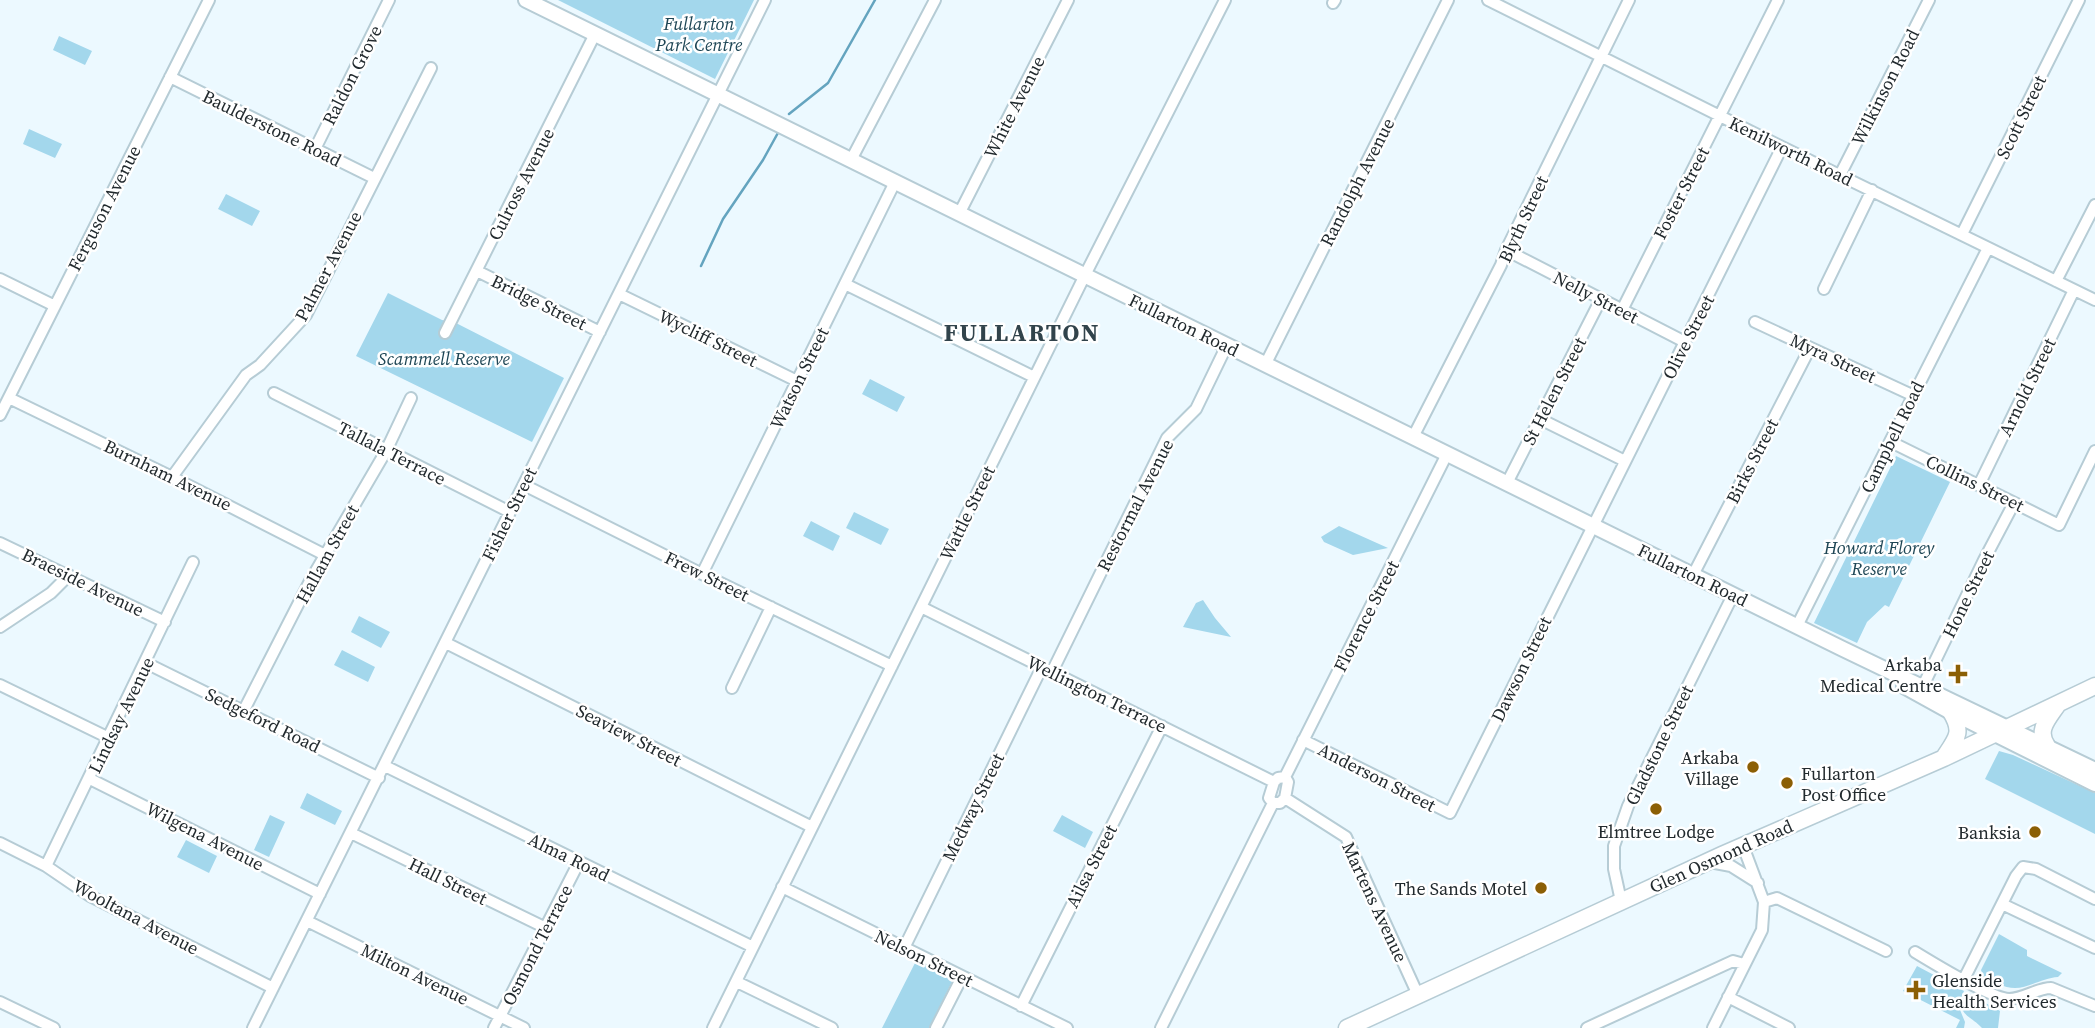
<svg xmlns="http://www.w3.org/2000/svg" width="2095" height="1028" viewBox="0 0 2095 1028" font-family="'Source Serif 4',serif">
  <rect width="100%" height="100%" fill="#ecf9ff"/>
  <!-- green -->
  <path fill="#a3d7ec" d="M558,0H754L715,79Z
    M59,36L92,51L85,65L53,50Z
    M29,129L62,144L55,158L23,144Z
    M226,194L260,211L252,226L218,209Z
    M388,293L442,320L454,322L564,378L532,442L356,356Z
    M870,379L905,397L897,412L862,394Z
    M1896,456L1950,482L1889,607L1885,605L1867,622L1857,643L1814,623Z
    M854,512L889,529L881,545L846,528Z
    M811,521L840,536L833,551L803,536Z
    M1339,526L1388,548L1353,555L1324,542L1321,537Z
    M1203,600L1215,618L1231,637L1183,627L1196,603Z
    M359,616L390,632L381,648L351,632Z
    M342,650L375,667L368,682L334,665Z
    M1999,751L2013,755L2095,793V834L1985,779Z
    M307,793L342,811L335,825L300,808Z
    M270,815L285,822L269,857L254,850Z
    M1062,815L1093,832L1085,848L1053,831Z
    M186,840L217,856L209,873L177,857Z
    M1999,934L2027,950V956L2062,973L2058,977C2043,978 2028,988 2015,988C2004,988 1993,982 1983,977L1981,970Z
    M916,961L953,980L929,1028H882Z
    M1917,966L1964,991L1958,1005L1965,1022L1964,1028H1956L1960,1020L1903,991Z
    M1966,992L2000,1011L1998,1028H1982C1973,1018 1965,1018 1960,1005Z"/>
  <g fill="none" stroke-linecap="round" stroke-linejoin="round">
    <!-- stream -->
    <path stroke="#64a4bf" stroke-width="2.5" d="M789,114L828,83L875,0
      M701,266L723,219L763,160L779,131"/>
    <!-- minor casing -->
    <g stroke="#b6ccd5" stroke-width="14">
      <path id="minor" d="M1488,0L1782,147L2095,300
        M1333,3L1335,0
        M170,77L374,178
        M315,149L389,0
        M851,160L935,0
        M1840,175L1929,0
        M959,214L1068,0
        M1962,234L2079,0
        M1506,250L1685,342
        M477,271L600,332
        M0,279L55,306
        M2056,281L2095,205
        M845,284L1034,377
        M1824,289L1872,190
        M619,294L797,381
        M1622,310L1778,0
        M1755,322L1912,395
        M445,333L595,34
        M1265,365L1448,0
        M274,393L510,512
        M9,398L172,477L325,555
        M0,415L209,0
        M1540,419L1625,461
        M1413,437L1501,265L1506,250L1629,0
        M1891,442L2059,525L2095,451
        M172,477L246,375L260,365L306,315L431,68
        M1507,483L1601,299
        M524,485L702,574L892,666
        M1979,485L2074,290
        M0,543L165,622
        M702,574L895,182
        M1693,575L1810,348
        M921,607L1274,782
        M1797,626C1861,500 1923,374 1988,248
        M0,627L51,593L69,575
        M446,643L812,827
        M146,663L379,778
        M1052,672L1167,438L1196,409L1227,345
        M0,685L109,738
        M1923,686L1984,560L2014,503
        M732,688L771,607
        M244,710L310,581L386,451L411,398
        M1303,740L1450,813L1782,147
        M385,766L753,947
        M1285,777L1447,454
        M1285,777L1288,782L1285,798L1280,803H1273L1269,798L1274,782L1278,778Z
        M90,779L320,894
        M1285,798L1346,837L1418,995
        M351,833L546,928
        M0,843L46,866L90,896L273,988
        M1743,846L1764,902
        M1710,862L1731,866L1758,883
        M46,866L193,562
        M782,887L1067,1028
        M1621,901L1614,869V846L1628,806L1733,595
        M2002,904L2095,948
        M307,921L524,1028
        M904,948L1042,667
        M1915,952C1933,963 1990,998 2009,999C2024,999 2037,988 2051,988L2095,1006
        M1964,979L2016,876L2023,867L2036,869L2095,899
        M737,982L832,1028
        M1728,997L1789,1028
        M0,1002L54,1028
        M1021,1006L1162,726
        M253,1028L765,0
        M494,1028L579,862
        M713,1028L1085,275L1225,0
        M936,1028L962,977
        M1161,1028L1273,803
        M1587,1028L1733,961L1744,964
        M1713,1028L1762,930L1764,902L1777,898L1886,951"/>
    </g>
    <!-- major casing -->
    <g stroke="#b6ccd5" stroke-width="18">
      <path id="major" d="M526,0L1843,649L2095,770
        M1904,686L1951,712L2095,784"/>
    </g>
    <!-- highway casing -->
    <g stroke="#b6ccd5" stroke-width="19">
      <path id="highway" d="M2047,746C2036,730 2048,719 2058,704
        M1945,756C1957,738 1963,732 1951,712
        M1347,1028L1722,855L1944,758L2095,686"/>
    </g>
    <!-- minor -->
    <use href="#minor" stroke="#fff" stroke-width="10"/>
    <!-- major -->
    <use href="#major" stroke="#fff" stroke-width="14"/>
    <!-- highway -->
    <use href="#highway" stroke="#fff" stroke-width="16"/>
  </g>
  <!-- markers -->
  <g fill="#8c5f05" stroke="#fff" stroke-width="2.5">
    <path d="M1954.5 663.5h7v7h7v7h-7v7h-7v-7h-7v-7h7z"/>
    <circle cx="1753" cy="767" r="7"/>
    <circle cx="1787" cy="783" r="7"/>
    <circle cx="1656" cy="809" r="7"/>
    <circle cx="2035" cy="832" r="7"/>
    <circle cx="1541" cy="888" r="7"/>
    <path d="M1912.5 979.5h7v7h7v7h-7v7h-7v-7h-7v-7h7z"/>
  </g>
  <g text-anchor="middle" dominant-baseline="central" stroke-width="5" stroke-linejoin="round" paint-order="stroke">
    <!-- park labels -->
    <g font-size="18" font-style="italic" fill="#1e4655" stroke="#fff">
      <text x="699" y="23">Fullarton<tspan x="699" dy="21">Park Centre</tspan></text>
      <text x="444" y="358">Scammell Reserve</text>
      <text x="1879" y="547">Howard Florey<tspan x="1879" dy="21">Reserve</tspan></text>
    </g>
    <!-- street labels -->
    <g font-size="18" fill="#222a2e" stroke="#fff">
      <text transform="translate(352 75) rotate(-63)">Raldon Grove</text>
      <text transform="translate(1885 87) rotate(-63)">Wilkinson Road</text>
      <text transform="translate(1014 107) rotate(-63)">White Avenue</text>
      <text transform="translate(2021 117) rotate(-64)">Scott Street</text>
      <text transform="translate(272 128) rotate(26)">Baulderstone Road</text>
      <text transform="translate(1791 151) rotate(26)">Kenilworth Road</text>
      <text transform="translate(1357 182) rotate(-63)">Randolph Avenue</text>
      <text transform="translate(521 184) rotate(-63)">Culross Avenue</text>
      <text transform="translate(1681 193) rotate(-63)">Foster Street</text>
      <text transform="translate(104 208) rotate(-63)">Ferguson Avenue</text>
      <text transform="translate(1523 219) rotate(-65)">Blyth Street</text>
      <text transform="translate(328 266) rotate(-62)">Palmer Avenue</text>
      <text transform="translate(1596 297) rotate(27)">Nelly Street</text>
      <text transform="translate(539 302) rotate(26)">Bridge Street</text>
      <text transform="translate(1184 325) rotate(26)">Fullarton Road</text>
      <text transform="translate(1688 337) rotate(-63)">Olive Street</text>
      <text transform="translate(708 338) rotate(26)">Wycliff Street</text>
      <text transform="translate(1833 358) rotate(25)">Myra Street</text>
      <text transform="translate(799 378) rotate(-64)">Watson Street</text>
      <text transform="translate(2027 387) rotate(-64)">Arnold Street</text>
      <text transform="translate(1554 391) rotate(-63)">St Helen Street</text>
      <text transform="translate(1892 437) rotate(-64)">Campbell Road</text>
      <text transform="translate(392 453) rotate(27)">Tallala Terrace</text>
      <text transform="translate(1752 461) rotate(-63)">Birks Street</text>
      <text transform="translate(168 475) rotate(26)">Burnham Avenue</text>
      <text transform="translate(1975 483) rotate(26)">Collins Street</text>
      <text transform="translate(1135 505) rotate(-63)">Restormal Avenue</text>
      <text transform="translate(967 513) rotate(-64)">Wattle Street</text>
      <text transform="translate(509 514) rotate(-64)">Fisher Street</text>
      <text transform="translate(327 554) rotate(-61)">Hallam Street</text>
      <text transform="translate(1693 575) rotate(26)">Fullarton Road</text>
      <text transform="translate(707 576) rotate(26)">Frew Street</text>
      <text transform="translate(83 582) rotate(26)">Braeside Avenue</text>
      <text transform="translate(1968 594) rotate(-64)">Hone Street</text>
      <text transform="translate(1366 616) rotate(-63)">Florence Street</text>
      <text transform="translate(1521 669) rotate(-64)">Dawson Street</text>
      <text transform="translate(1097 694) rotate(26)">Wellington Terrace</text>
      <text transform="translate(121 715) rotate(-64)">Lindsay Avenue</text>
      <text transform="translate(263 720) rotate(26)">Sedgeford Road</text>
      <text transform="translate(629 735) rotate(27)">Seaview Street</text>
      <text transform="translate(1659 745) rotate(-64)">Gladstone Street</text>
      <text transform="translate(1377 777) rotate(27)">Anderson Street</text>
      <text transform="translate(973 807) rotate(-64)">Medway Street</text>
      <text transform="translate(205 836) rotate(27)">Wilgena Avenue</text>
      <text transform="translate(1721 856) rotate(-24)">Glen Osmond Road</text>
      <text transform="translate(569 857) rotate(26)">Alma Road</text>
      <text transform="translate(1091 866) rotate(-63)">Ailsa Street</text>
      <text transform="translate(448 881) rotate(26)">Hall Street</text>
      <text transform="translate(1375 902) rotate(65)">Martens Avenue</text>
      <text transform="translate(136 917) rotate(28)">Wooltana Avenue</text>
      <text transform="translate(537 945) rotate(-63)">Osmond Terrace</text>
      <text transform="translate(924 958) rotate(26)">Nelson Street</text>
      <text transform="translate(415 974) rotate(26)">Milton Avenue</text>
    </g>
    <!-- poi labels -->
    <g font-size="18" fill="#222a2e" stroke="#fff" text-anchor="end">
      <text x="1942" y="664">Arkaba<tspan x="1942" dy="21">Medical Centre</tspan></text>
      <text x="1739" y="757">Arkaba<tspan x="1739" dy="21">Village</tspan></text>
      <text x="1801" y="773" text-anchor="start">Fullarton<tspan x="1801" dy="21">Post Office</tspan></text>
      <text x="1656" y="831" text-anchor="middle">Elmtree Lodge</text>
      <text x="2021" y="832">Banksia</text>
      <text x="1527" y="888">The Sands Motel</text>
      <text x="1932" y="980" text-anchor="start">Glenside<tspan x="1932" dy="21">Health Services</tspan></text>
    </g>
    <!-- district labels -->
    <g font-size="24" font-weight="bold" letter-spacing="2" fill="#31434b" stroke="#fff">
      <text x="1022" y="332">FULLARTON</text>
    </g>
  </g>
</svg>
